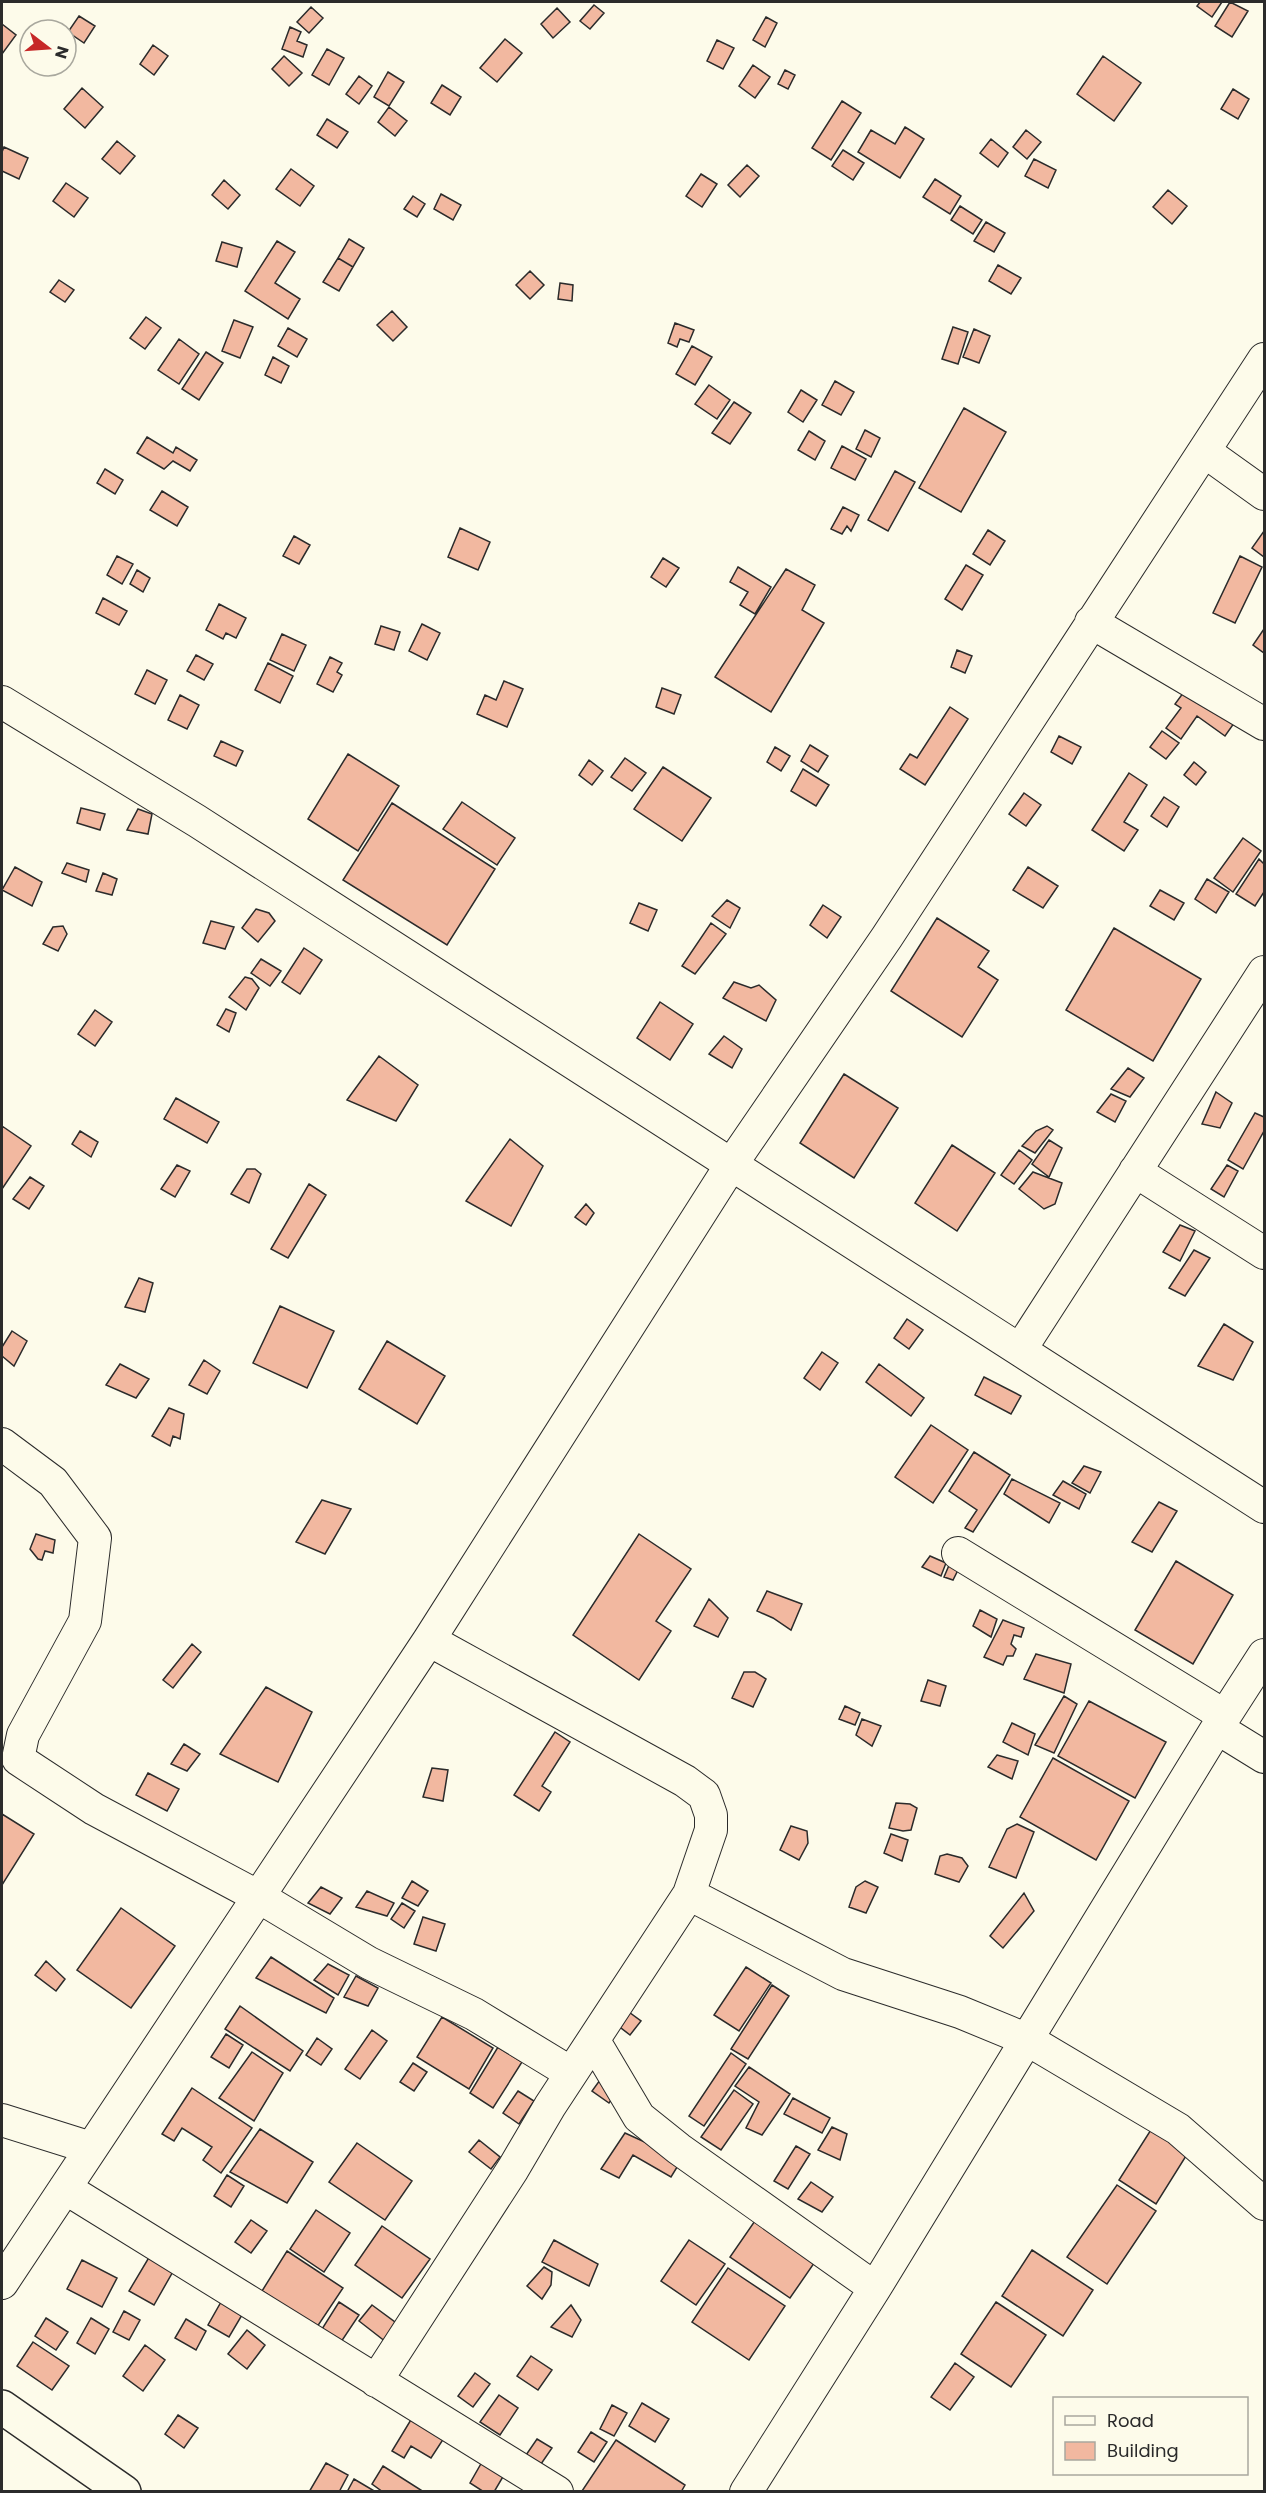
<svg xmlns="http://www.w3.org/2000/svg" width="1266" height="2493" viewBox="0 0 1266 2493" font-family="Poppins,sans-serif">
  <rect width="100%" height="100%" fill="#fdfbea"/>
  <!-- building -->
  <path fill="#f2b8a0" stroke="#2b2b2b" stroke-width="1.5" d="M1200,2H1222L1212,17L1197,6Z
    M1230,2L1248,11L1232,37L1215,26Z
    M594,5L604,13L590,29L580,21Z
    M311,7L323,18L309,33L297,22Z
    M557,8L570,22L553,38L541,24Z
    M79,16L95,26L84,43L68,32Z
    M766,17L777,23L765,47L753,40Z
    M2,24L16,35L2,54Z
    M290,27L301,32L297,41L307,45L303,57L282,49Z
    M505,39L522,53L497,82L480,68Z
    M717,40L734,48L723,69L707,61Z
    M153,45L168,56L154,75L140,64Z
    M327,49L344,58L329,85L312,75Z
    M284,56L302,73L289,86L272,69Z
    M1103,56L1141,83L1114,121L1077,94Z
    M753,65L770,77L755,98L739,86Z
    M785,70L795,75L788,89L778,84Z
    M388,72L404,82L389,106L374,97Z
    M359,76L372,86L359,104L346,94Z
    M442,85L461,97L450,115L431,103Z
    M82,88L103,107L85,128L64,109Z
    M1233,89L1249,99L1238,119L1221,109Z
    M842,101L861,113L831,160L812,148Z
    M389,107L407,121L395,136L378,122Z
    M327,119L348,132L337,148L317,135Z
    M905,127L924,139L900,178L858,152L871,130L895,144Z
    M1026,130L1041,142L1027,159L1013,147Z
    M991,139L1008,153L998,167L980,153Z
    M117,141L135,156L120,174L102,159Z
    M4,147L28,158L19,179L2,171V152Z
    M843,150L864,163L853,180L832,166Z
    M1034,159L1056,170L1048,188L1025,176Z
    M747,165L759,176L740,197L728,185Z
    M291,169L314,186L300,206L276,189Z
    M701,174L717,184L702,207L686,196Z
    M935,179L961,196L950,214L923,197Z
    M224,180L240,195L228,209L212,195Z
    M66,183L88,198L74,217L53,201Z
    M1168,190L1187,206L1172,224L1153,207Z
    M441,194L461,205L453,220L434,209Z
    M413,196L425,204L417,217L404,209Z
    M960,206L982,220L973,234L951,220Z
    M986,222L1005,233L994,252L974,241Z
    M349,239L364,248L353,267L338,258Z
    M277,241L295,252L275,283L300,299L288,319L245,291Z
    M222,242L242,248L237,267L216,261Z
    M338,258L353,267L339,291L323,282Z
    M998,265L1021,278L1011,294L989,281Z
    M530,271L544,285L530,299L516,285Z
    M59,280L74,290L65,302L50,292Z
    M560,283L573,285L572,301L558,299Z
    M392,311L407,327L393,341L377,325Z
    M146,317L161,328L145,349L130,338Z
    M234,320L253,327L240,358L222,351Z
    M675,323L694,330L689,342L680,339L677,347L668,343Z
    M953,327L968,332L958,364L942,359Z
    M288,328L307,339L297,357L278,346Z
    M974,329L990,336L979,363L963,357Z
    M179,339L199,354L179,384L158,370Z
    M692,346L712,357L695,385L676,374Z
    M206,352L223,363L199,400L182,389Z
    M273,357L289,366L281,383L265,375Z
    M835,381L854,392L841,415L822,405Z
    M709,385L730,400L717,419L695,404Z
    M801,390L817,400L803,422L788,412Z
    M734,402L751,413L730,444L712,433Z
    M964,408L1006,432L961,512L919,488Z
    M865,430L880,438L871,457L856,449Z
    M809,431L825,441L815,460L798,450Z
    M147,437L173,453L176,447L197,460L190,471L173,461L164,469L137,453Z
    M842,446L866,459L855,480L831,468Z
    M105,469L123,480L115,494L97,483Z
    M895,471L915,482L888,531L868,520Z
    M162,491L188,507L177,526L150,510Z
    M843,507L859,515L851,531L847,526L842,534L831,529Z
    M460,528L490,542L478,570L448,557Z
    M988,530L1005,541L990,565L973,554Z
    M1264,531V557L1252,548Z
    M294,536L310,545L299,564L283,556Z
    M117,556L133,564L122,584L107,575Z
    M1240,556L1262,567L1235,623L1213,613Z
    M663,558L679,568L666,587L651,577Z
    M966,565L983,575L962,610L945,599Z
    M738,567L771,587L755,614L740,605L748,592L730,582Z
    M786,569L815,585L802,610L824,623L771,712L715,677Z
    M137,570L150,578L143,592L130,584Z
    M103,598L127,611L119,625L96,613Z
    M219,604L246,618L236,638L226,633L223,639L206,630Z
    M422,624L440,633L427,660L409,651Z
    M381,626L400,632L394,650L375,644Z
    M1264,629V653L1253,645Z
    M282,634L306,645L294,671L270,660Z
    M957,650L972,656L965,673L951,667Z
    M196,655L213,664L204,680L187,671Z
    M330,657L342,663L337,672L342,675L333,692L317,684Z
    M268,663L293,676L280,703L255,690Z
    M147,670L167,680L155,704L135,694Z
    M504,681L523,689L507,727L477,714L485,695L496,700Z
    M1189,685L1237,719L1225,736L1197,716L1181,739L1166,728L1181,708L1175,704Z
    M662,688L681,695L674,714L656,707Z
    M180,695L199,705L187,729L168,720Z
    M950,707L968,719L925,785L900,769L910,754L917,758Z
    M1162,731L1179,743L1166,759L1150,747Z
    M1059,736L1081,747L1072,764L1051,752Z
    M221,741L243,751L236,766L214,756Z
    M810,745L828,756L818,772L801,761Z
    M775,747L790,756L781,771L767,762Z
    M348,754L399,786L358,851L308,819Z
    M625,758L646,773L632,791L611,777Z
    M589,760L603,771L592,785L579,775Z
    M1194,762L1206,772L1196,785L1184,775Z
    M663,767L711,798L682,841L634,809Z
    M803,769L829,785L816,806L791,791Z
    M1129,773L1147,785L1124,822L1138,830L1124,851L1092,830Z
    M1024,793L1041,805L1026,826L1009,814Z
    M1164,797L1179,807L1167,827L1151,816Z
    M462,802L515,838L497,865L443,829Z
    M392,803L495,869L447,945L343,880Z
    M81,808L105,814L100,830L77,823Z
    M138,809L152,814L148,834L127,830Z
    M1243,838L1261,851L1233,892L1214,878Z
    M1259,859L1264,864V892L1255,906L1236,894Z
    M67,863L89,870L86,882L62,873Z
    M15,867L42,882L32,906L2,890Z
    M1028,867L1058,886L1043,908L1013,890Z
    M103,873L117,879L112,895L96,891Z
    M1207,879L1229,892L1216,913L1195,899Z
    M1160,890L1184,903L1174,920L1150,906Z
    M727,900L740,908L730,928L712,916Z
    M639,903L657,910L648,931L630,923Z
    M823,905L841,917L827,938L810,925Z
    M256,909L269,913L275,921L258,942L242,928Z
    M937,918L989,951L978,967L998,980L962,1037L891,991Z
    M211,921L234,927L225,949L203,943Z
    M711,923L726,934L695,974L682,966Z
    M63,926L67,934L58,951L43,944L53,927Z
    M1114,928L1201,979L1153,1061L1066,1010Z
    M304,948L322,960L300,994L282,982Z
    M261,959L281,971L270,986L251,973Z
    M245,977L252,979L259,988L246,1010L229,997Z
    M734,982L751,988L759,985L776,1000L766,1021L723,998Z
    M660,1002L693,1024L670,1060L637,1038Z
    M226,1009L236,1013L229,1032L217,1025Z
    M95,1010L112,1022L95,1046L78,1034Z
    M724,1036L742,1049L732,1068L709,1054Z
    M379,1056L418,1085L396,1121L347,1100Z
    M1128,1068L1144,1078L1130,1097L1111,1089Z
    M844,1074L898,1108L854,1178L800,1143Z
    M1216,1092L1232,1103L1220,1128L1202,1124Z
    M1111,1094L1126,1101L1115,1122L1097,1112Z
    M176,1098L219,1122L207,1143L164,1119Z
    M1255,1113L1264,1117V1131L1243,1169L1228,1160Z
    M2,1126L31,1146L2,1189Z
    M1047,1126L1053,1130L1035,1153L1022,1146L1036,1131Z
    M80,1131L98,1142L91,1157L72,1144Z
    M510,1139L543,1166L511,1226L466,1201Z
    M1049,1140L1062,1148L1049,1177L1032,1164Z
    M952,1145L995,1173L957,1231L915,1203Z
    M1019,1150L1032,1160L1014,1184L1001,1175Z
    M177,1165L190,1171L175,1197L161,1189Z
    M1227,1165L1238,1171L1224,1197L1211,1189Z
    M247,1169H255L261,1174L249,1203L231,1194Z
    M1033,1172L1062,1183L1055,1204L1044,1209L1019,1189Z
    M30,1177L44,1186L29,1209L13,1199Z
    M309,1184L326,1195L288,1258L271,1249Z
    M586,1204L594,1213L586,1225L575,1217Z
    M1180,1225L1195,1231L1180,1261L1163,1252Z
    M1194,1250L1210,1258L1185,1296L1169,1288Z
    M139,1278L153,1283L145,1312L125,1307Z
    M280,1306L334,1331L307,1388L253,1363Z
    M907,1319L923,1330L909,1349L894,1338Z
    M1224,1324L1253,1342L1233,1380L1198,1366Z
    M12,1331L27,1341L14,1366L2,1356V1347Z
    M387,1341L445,1376L417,1424L359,1389Z
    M822,1352L838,1363L820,1390L804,1378Z
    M204,1360L220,1371L207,1394L189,1385Z
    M120,1364L149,1379L136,1398L106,1385Z
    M879,1364L924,1398L911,1416L866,1382Z
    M984,1377L1021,1396L1011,1414L975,1395Z
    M169,1408L184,1414L180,1439L173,1436L170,1446L152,1436Z
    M931,1425L968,1450L933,1503L895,1477Z
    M974,1452L1010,1475L973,1532L965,1528L977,1510L949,1491Z
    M1084,1466L1101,1472L1090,1493L1072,1483Z
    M1012,1479L1060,1503L1049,1523L1004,1494Z
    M1063,1481L1086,1494L1079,1509L1053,1495Z
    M322,1500L351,1509L325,1554L296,1542Z
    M1159,1502L1177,1511L1152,1552L1132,1542Z
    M36,1534L55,1540L53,1553L45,1551L42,1560L38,1559L30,1549Z
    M639,1534L691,1569L656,1621L671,1631L639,1680L573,1635Z
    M930,1556L946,1563L941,1576L922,1567Z
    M1176,1561L1233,1595L1193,1664L1135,1630Z
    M950,1563L960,1566L953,1580L944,1577Z
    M767,1591L802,1604L791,1630L773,1618L757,1611Z
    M709,1599L728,1618L718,1637L694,1626Z
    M980,1610L997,1619L991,1637L973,1626Z
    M1003,1620L1024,1628L1021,1637L1014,1635L1011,1644L1016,1649L1013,1656H1007L1003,1665L984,1657Z
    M192,1644L201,1652L173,1688L163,1680Z
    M1036,1654L1071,1664L1064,1693L1024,1679Z
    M744,1672H755L766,1679L753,1707L732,1698Z
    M928,1680L946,1686L940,1706L921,1701Z
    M266,1687L312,1712L278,1782L220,1754Z
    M1064,1696L1077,1704L1054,1753L1035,1745Z
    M1089,1701L1166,1742L1135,1798L1058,1756Z
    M845,1706L860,1713L855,1725L839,1719Z
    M862,1719L881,1726L872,1746L856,1735Z
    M1012,1723L1035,1734L1028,1755L1003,1742Z
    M555,1732L570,1742L542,1786L551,1792L539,1811L514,1795Z
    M184,1744L200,1754L187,1771L171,1764Z
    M997,1755L1018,1761L1012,1779L988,1767Z
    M1053,1758L1129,1801L1096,1860L1020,1817Z
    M432,1768L448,1770L443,1801L423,1797Z
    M148,1773L179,1789L167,1811L136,1795Z
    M896,1803L910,1804L917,1808L911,1830L903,1831L889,1828Z
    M2,1814L34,1834L2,1885Z
    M1017,1824L1034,1832L1016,1878L989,1867L1007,1829Z
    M791,1826L807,1831L808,1843L799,1860L780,1850Z
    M891,1834L908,1840L902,1861L884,1853Z
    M947,1854L962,1858L968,1866L959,1882L935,1874L940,1856Z
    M412,1881L428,1891L418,1906L402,1898Z
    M865,1881L878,1887L866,1913L849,1907L856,1887Z
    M321,1887L342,1898L330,1914L308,1903Z
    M367,1891L394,1903L387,1916L356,1907Z
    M1024,1893L1034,1911L1003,1948L990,1936Z
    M402,1903L415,1911L404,1928L391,1919Z
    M121,1908L175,1946L131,2008L77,1970Z
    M423,1917L445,1924L436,1951L414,1944Z
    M271,1957L334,1998L326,2013L256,1978Z
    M46,1961L65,1979L56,1991L35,1975Z
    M328,1964L349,1975L338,1995L314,1980Z
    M746,1967L771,1983L739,2031L714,2015Z
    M356,1976L378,1988L368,2006L344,1997Z
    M772,1985L789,1996L748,2059L731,2049Z
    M240,2006L303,2051L290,2071L225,2029Z
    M622,2007L641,2021L630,2035L612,2021Z
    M442,2017L493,2048L469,2089L417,2057Z
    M372,2030L387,2041L360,2079L345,2069Z
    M226,2034L243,2045L229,2068L211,2057Z
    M317,2038L332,2049L321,2065L306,2055Z
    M498,2047L522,2062L493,2108L470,2093Z
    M252,2052L283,2073L254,2121L219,2098Z
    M731,2053L746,2064L704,2126L689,2116Z
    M413,2063L427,2072L414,2091L400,2082Z
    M749,2067L790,2094L762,2135L746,2128L759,2102L735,2086Z
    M600,2080L617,2092L609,2103L592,2091Z
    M192,2088L252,2128L221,2173L203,2160L212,2147L182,2128L174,2141L162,2134Z
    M734,2090L753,2104L721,2150L701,2137Z
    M518,2091L534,2101L519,2124L503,2113Z
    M793,2098L830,2118L822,2133L784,2114Z
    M1154,2125L1191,2148L1156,2204L1119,2180Z
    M832,2127L847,2134L840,2160L818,2150Z
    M260,2129L313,2162L287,2203L230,2172Z
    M625,2133L682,2159L671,2177L633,2155L619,2178L601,2169Z
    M479,2140L500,2157L491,2169L469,2152Z
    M357,2143L412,2181L385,2220L329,2182Z
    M796,2146L810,2154L788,2189L774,2181Z
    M227,2175L244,2186L231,2207L214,2196Z
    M811,2182L833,2197L822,2212L798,2199Z
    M1117,2185L1156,2211L1107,2284L1067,2257Z
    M316,2210L350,2233L324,2272L290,2249Z
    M759,2215L819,2256L790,2298L730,2257Z
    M251,2220L267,2231L251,2253L235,2242Z
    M382,2226L430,2259L402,2298L355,2265Z
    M554,2240L598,2264L589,2286L542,2262Z
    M689,2240L725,2264L696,2305L661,2281Z
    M1032,2250L1093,2290L1063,2336L1002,2296Z
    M287,2251L343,2288L317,2327L262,2291Z
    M151,2254L175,2268L154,2305L129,2291Z
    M82,2260L117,2278L102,2307L67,2289Z
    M544,2267L552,2272L551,2285L542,2299L527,2286Z
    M728,2268L785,2306L749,2360L692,2322Z
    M221,2302L242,2315L229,2337L208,2325Z
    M339,2302L359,2315L341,2342L322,2329Z
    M996,2302L1046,2335L1011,2387L961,2354Z
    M372,2305L399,2325L386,2342L359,2321Z
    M571,2305L581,2320L572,2337L551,2327Z
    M124,2311L140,2320L129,2340L113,2332Z
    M46,2318L68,2332L56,2350L35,2336Z
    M91,2318L109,2329L95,2354L77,2343Z
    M186,2319L206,2331L196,2350L175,2338Z
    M247,2330L265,2345L247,2369L228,2354Z
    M33,2342L69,2366L52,2390L17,2366Z
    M145,2345L165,2360L143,2391L123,2376Z
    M531,2356L552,2370L538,2390L517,2376Z
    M955,2363L974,2377L950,2410L931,2397Z
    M475,2373L490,2384L473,2407L458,2396Z
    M499,2395L518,2408L500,2435L480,2422Z
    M642,2403L669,2419L655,2442L629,2426Z
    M612,2405L627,2413L614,2436L600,2429Z
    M178,2415L198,2428L184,2448L165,2434Z
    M412,2418L444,2438L431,2458L411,2446L404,2458L392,2451Z
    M591,2432L607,2442L594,2462L578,2452Z
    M537,2439L552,2448L541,2464L526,2455Z
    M616,2440L685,2485L681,2492L582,2491Z
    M482,2462L504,2475L494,2492H484L470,2483Z
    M326,2463L348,2475L339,2492H309Z
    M383,2466L424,2492H383L372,2484Z
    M354,2479L376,2492H347Z"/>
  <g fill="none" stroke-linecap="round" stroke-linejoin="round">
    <!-- minor casing -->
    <g stroke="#2b2b2b" stroke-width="34">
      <path id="minor" d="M1204,451L1264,494
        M1091,622L1264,724
        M2,702L197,821L1264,1507
        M1135,1171L1264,1253
        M1020,1350L1264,972
        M2,1444L53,1482L95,1538L85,1621L23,1735L18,1759L94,1809L259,1897L369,1963L474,2014L571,2073
        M958,1553L1225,1716
        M1217,1728L1264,1757
        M689,1894L843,1974L960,2012L1028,2040L1178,2129L1264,2204
        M594,2041L639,2117L679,2149L875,2288
        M2,2120L91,2148
        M65,2188L557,2492
        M2,2283L429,1640L731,1165L887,937L1264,359
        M376,2381L513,2169L550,2106L689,1894L711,1830V1815L704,1795L685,1781L429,1640
        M746,2492L875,2288L1217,1728L1264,1655"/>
    </g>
    <!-- tertiary casing -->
    <g stroke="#2b2b2b" stroke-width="36">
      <path id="tertiary" d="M2,2407L124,2492"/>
    </g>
    <!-- minor -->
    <use href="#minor" stroke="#fdfbea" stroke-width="32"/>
    <!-- tertiary -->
    <use href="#tertiary" stroke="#fdfbea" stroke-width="33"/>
  </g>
  <!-- border -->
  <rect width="1266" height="2493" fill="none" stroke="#2b2b2b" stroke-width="6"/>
  <!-- legend -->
  <rect x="1053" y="2397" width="195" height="78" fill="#fdfbea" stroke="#a9a89e" stroke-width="1.5"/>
  <rect x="1065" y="2416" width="30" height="9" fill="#fdfbea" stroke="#a9a89e" stroke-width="1.5"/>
  <text x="1107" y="2427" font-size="18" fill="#2b2b2b">Road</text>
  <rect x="1065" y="2442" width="30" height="18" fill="#f2b8a0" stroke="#a9a89e" stroke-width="1.5"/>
  <text x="1107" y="2457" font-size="18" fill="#2b2b2b">Building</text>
  <!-- north arrow -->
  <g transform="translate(48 48) rotate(107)"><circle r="28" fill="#fdfbea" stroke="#a9a89e" stroke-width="1.5"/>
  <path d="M0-4.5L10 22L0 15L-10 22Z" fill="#c62828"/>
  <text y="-9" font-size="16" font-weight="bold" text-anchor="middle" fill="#2b2b2b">N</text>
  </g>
</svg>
